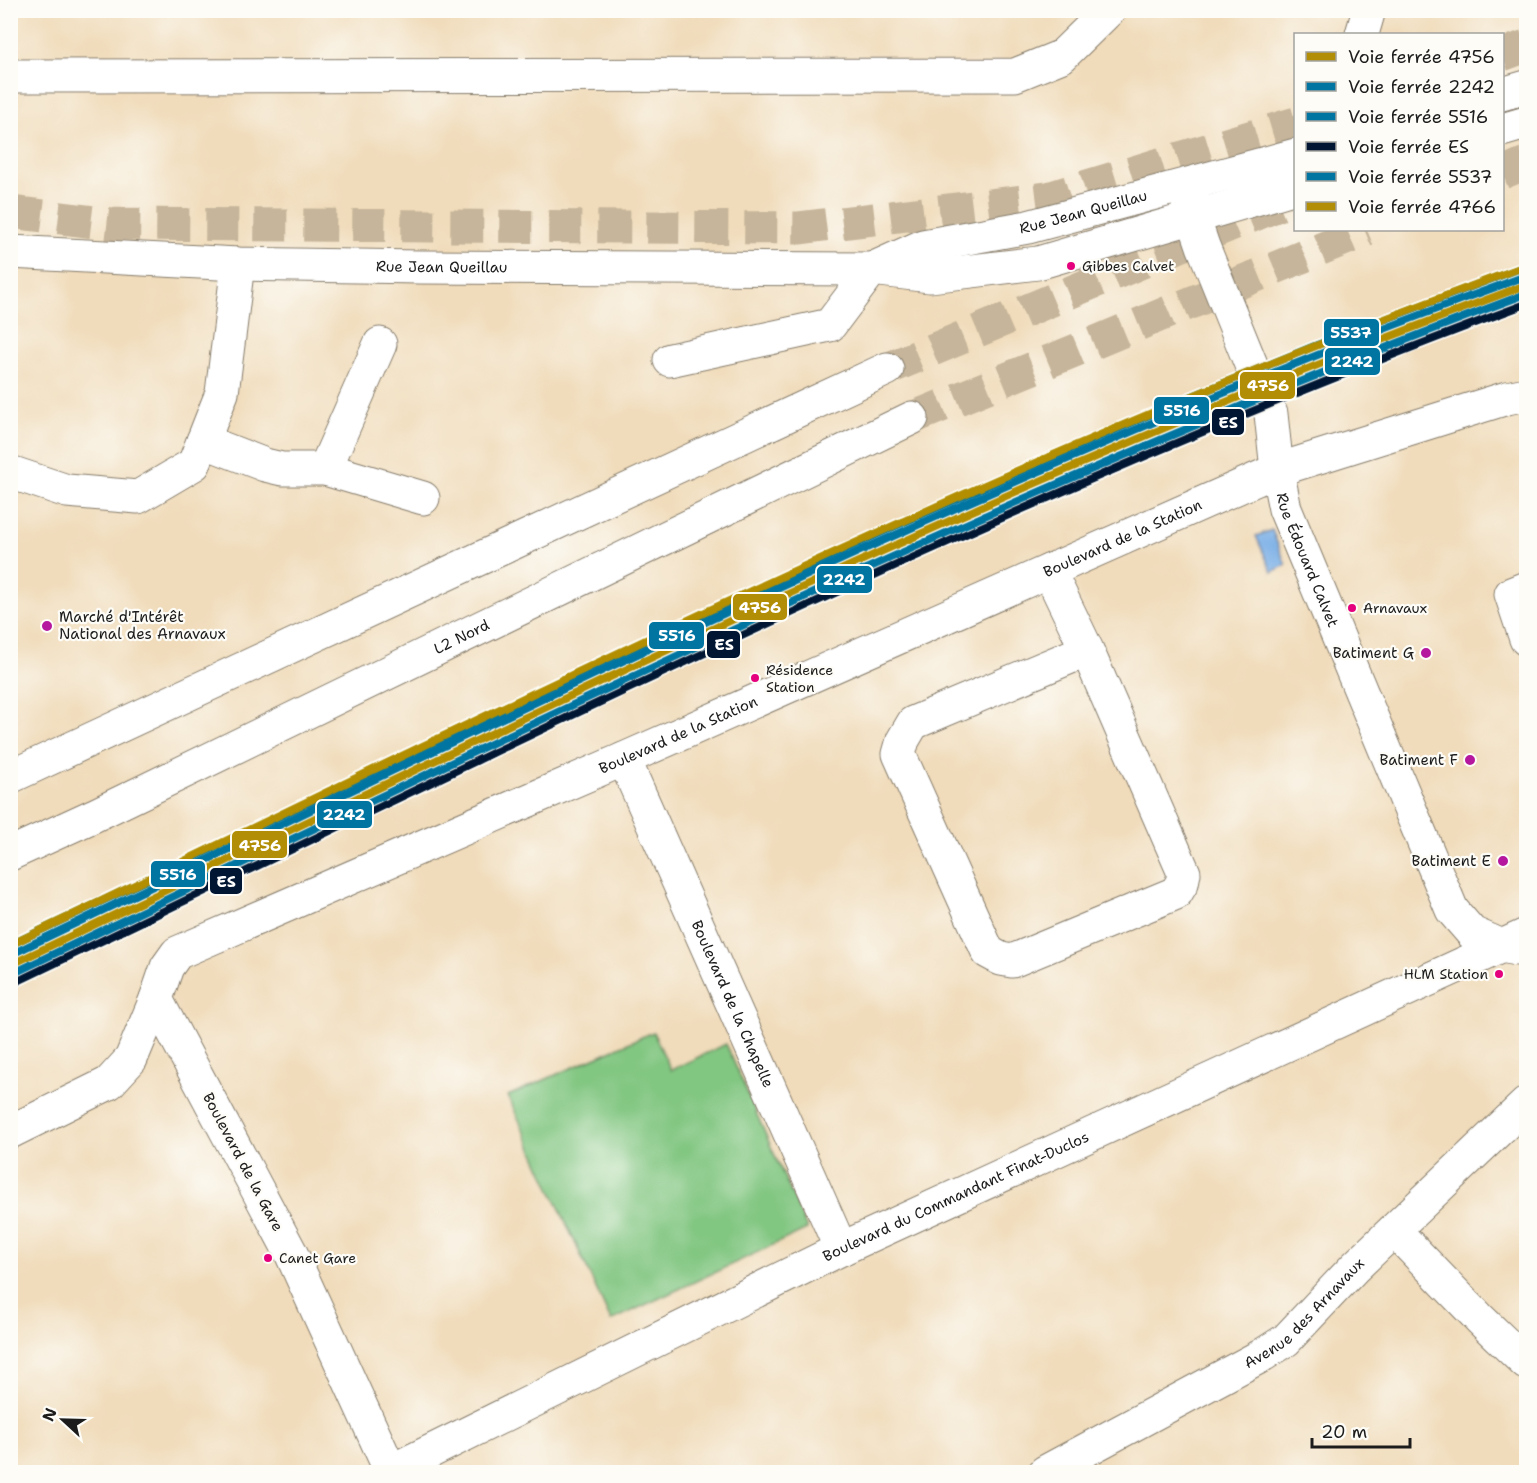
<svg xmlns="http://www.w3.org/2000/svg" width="1537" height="1483" viewBox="0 0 1537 1483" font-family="'Shantell Sans',sans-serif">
  <rect width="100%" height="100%" fill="#fdfcf7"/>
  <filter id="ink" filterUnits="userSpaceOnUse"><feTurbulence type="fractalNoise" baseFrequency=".0167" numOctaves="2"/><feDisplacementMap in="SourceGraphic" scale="12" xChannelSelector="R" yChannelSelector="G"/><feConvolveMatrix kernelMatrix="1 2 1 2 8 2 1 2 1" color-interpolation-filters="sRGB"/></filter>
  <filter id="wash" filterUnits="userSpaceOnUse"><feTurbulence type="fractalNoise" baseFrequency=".008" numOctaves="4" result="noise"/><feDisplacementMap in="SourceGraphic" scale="24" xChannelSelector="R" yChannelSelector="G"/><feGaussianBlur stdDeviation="1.35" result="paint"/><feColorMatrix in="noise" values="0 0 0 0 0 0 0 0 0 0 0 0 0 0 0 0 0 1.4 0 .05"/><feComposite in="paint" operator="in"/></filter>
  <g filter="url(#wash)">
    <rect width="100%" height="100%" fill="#f0dbba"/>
    <!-- green -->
    <path fill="#81c681" stroke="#4e714e" stroke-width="1.5" d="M653,1032L671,1070L726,1044L807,1229L611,1321L508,1096Z"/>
    <!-- water -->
    <path fill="#79aee6" stroke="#4a6581" stroke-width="1.5" d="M1272,530L1286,565L1272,572L1256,536Z"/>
  </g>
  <g filter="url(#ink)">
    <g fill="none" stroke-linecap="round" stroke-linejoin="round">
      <!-- highway-tunnel -->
      <path stroke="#c6b59a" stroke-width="33" stroke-dasharray="33 16" stroke-linecap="butt" d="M1502,55L1526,46
        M1502,112L1526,102
        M1502,173L1526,163
        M10,212L112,224L799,228L1048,198L1296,123
        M887,369L1283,203
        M912,418L1367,230"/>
      <!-- minor casing -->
      <g stroke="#867c6b" stroke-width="35">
        <g id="minor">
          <path d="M1362,34L1369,10"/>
          <path d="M10,76L1015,75L1062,56L1109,10"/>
          <path id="s1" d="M1184,190L1203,246L1271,414L1277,470L1285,509L1452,910L1472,933L1502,946L1516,949"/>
          <path d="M670,360L830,325L872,269"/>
          <path d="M203,441L265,465L282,469H325L423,498"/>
          <path d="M325,469L380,344"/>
          <path d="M10,472L67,491L138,497L194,464L222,393L238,264"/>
          <path d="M1049,571L1087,650L1184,873L1182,883L1176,893L1012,961L1001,959L988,952L899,754L903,740L913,723L1087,650"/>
          <path d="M1526,588L1511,594L1526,639"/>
          <path id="s2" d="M624,759L841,1249"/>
          <path d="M10,1132L109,1083L131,1059L156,999"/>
          <path d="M1394,1230L1481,1320L1526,1363"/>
          <path id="s3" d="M391,1471L841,1249L1526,935"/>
          <path id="s4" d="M391,1472L291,1253L156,999L167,967L177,953L624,759L1277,470L1507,398L1526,394"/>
          <path id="s5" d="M1045,1472L1261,1356L1286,1340L1355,1267L1526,1104"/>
        </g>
      </g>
      <!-- major casing -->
      <g stroke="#867c6b" stroke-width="35">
        <g id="major">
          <path d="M1502,94L1526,87"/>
          <path d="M1502,130L1526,123"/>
          <path id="s6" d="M10,252L238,264L420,267L872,269L930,276L1038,263L1296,187"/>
          <path id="s7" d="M872,269L923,246L1028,227L1296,155"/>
        </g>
      </g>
      <!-- highway casing -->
      <g stroke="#867c6b" stroke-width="35">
        <g id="highway">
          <path d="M10,777L887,369"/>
          <path id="s8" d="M10,854L95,815L912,418"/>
        </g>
      </g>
      <!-- minor -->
      <use href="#minor" stroke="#fff" stroke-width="33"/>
      <!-- major -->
      <use href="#major" stroke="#fff" stroke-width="33"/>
      <!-- highway -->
      <use href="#highway" stroke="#fff" stroke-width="33"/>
      <!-- rail-1 casing -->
      <g stroke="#fdfcf7" stroke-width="12">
        <path id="rail-1" d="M10,965C419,769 826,566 1246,394C1338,356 1432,320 1526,285"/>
      </g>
      <!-- rail-2 casing -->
      <g stroke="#fdfcf7" stroke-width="12">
        <path id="rail-2" d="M14,973C512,734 1008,487 1526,294"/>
      </g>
      <!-- rail-3 casing -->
      <g stroke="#fdfcf7" stroke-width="12">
        <path id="rail-3" d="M10,955C418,759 824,557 1243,385C1336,347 1429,311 1523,277"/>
      </g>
      <!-- rail-4 casing -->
      <g stroke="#fdfcf7" stroke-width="12">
        <path id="rail-4" d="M18,981C515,743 1009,496 1526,304"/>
      </g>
      <!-- rail-5 casing -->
      <g stroke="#fdfcf7" stroke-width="12">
        <path id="rail-5" d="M10,945L607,660L895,526L1195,395L1317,345L1526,266"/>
      </g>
      <!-- rail-6 casing -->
      <g stroke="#fdfcf7" stroke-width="12">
        <path id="rail-6" d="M10,945C418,749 823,547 1241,376C1333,338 1426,303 1520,268"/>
      </g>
      <!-- rail-1 -->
      <use href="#rail-1" stroke="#b28e06" stroke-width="8"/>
      <!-- rail-2 -->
      <use href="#rail-2" stroke="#0075a1" stroke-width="8"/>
      <!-- rail-3 -->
      <use href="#rail-3" stroke="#0075a1" stroke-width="8"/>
      <!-- rail-4 -->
      <use href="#rail-4" stroke="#011633" stroke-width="8"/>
      <!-- rail-5 -->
      <use href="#rail-5" stroke="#0075a1" stroke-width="8"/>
      <!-- rail-6 -->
      <use href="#rail-6" stroke="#b28e06" stroke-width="8"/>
    </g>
  </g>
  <!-- markers -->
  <g fill="#e5007d" stroke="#fdfcf7" stroke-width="2">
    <circle cx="1071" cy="266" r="5"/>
    <circle cx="1352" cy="608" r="5"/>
    <circle cx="755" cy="678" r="5"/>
    <circle cx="1499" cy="974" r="5"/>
    <circle cx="268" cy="1258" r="5"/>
  </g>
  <g fill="#b5179e" stroke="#fdfcf7" stroke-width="2">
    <circle cx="47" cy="626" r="6"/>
    <circle cx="1426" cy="653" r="6"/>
    <circle cx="1470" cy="760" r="6"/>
    <circle cx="1503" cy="861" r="6"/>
  </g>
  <g text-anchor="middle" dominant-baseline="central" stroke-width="4.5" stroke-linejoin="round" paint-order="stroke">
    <!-- bus labels -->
    <g font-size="14" fill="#1c1c1c" stroke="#fdfcf7" text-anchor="start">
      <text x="1082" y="266">Gibbes Calvet</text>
      <text x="1363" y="608">Arnavaux</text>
      <text x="766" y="670">Résidence<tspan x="766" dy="17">Station</tspan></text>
      <text x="1488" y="974" text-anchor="end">HLM Station</text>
      <text x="279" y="1258">Canet Gare</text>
    </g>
    <!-- street labels -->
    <g font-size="15" fill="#1c1c1c" stroke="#fdfcf7">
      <text stroke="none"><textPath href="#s7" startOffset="220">Rue Jean Queillau</textPath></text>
      <text stroke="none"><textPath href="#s6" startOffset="432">Rue Jean Queillau</textPath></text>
      <text stroke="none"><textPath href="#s4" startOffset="1612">Boulevard de la Station</textPath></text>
      <text stroke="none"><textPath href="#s1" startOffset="392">Rue Édouard Calvet</textPath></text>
      <text stroke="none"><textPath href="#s8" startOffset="501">L2 Nord</textPath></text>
      <text stroke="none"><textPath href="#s4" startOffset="1126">Boulevard de la Station</textPath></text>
      <text stroke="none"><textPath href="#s2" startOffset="268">Boulevard de la Chapelle</textPath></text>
      <text transform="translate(243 1162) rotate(62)">Boulevard de la Gare</text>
      <text stroke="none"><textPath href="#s3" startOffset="628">Boulevard du Commandant Finat-Duclos</textPath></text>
      <text stroke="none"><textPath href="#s5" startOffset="306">Avenue des Arnavaux</textPath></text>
    </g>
    <!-- poi labels -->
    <g font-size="15" fill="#1c1c1c" stroke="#fdfcf7" text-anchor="end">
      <text x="59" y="617" text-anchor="start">Marché d'Intérêt<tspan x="59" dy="17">National des Arnavaux</tspan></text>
      <text x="1414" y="653">Batiment G</text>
      <text x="1458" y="760">Batiment F</text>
      <text x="1491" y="861">Batiment E</text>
    </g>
  </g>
  <g stroke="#fdfcf7" stroke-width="2">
    <rect x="1323" y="318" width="57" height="29" rx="6" fill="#0075a1"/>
    <rect x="1324" y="347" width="57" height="29" rx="6" fill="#0075a1"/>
    <rect x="1239" y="371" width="57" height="29" rx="6" fill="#b28e06"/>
    <rect x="1153" y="396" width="57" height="29" rx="6" fill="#0075a1"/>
    <rect x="1211" y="408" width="34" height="28" rx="6" fill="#011633"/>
    <rect x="816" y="565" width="57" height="29" rx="6" fill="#0075a1"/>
    <rect x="732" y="593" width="56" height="28" rx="6" fill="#b28e06"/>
    <rect x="648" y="621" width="57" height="29" rx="6" fill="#0075a1"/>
    <rect x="706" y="630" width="35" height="29" rx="6" fill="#011633"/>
    <rect x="316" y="800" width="57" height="29" rx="6" fill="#0075a1"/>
    <rect x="231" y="830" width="57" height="29" rx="6" fill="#b28e06"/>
    <rect x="150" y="860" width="56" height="28" rx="6" fill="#0075a1"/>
    <rect x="209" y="867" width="34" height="28" rx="6" fill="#011633"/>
  </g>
  <g font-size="16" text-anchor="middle" font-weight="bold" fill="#fff">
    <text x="1351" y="338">5537</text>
    <text x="1352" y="367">2242</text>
    <text x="1268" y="391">4756</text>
    <text x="1182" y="416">5516</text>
    <text x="1228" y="428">ES</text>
    <text x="844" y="585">2242</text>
    <text x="760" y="613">4756</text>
    <text x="677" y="641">5516</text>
    <text x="724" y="650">ES</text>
    <text x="344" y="820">2242</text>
    <text x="260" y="851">4756</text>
    <text x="178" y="880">5516</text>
    <text x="226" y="887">ES</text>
  </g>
  <!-- margin -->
  <rect width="1537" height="1483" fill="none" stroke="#fdfcf7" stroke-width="36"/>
  <!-- legend -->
  <rect x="1294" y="33" width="210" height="198" fill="#fdfcf7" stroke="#a3a29f" stroke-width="1.5"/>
  <rect x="1306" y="52" width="30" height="9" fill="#b28e06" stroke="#a3a29f" stroke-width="1.5"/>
  <text x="1348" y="63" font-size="18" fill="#1c1c1c">Voie ferrée 4756</text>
  <rect x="1306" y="82" width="30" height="9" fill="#0075a1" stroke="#a3a29f" stroke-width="1.5"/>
  <text x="1348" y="93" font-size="18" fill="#1c1c1c">Voie ferrée 2242</text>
  <rect x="1306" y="112" width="30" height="9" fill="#0075a1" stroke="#a3a29f" stroke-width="1.5"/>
  <text x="1348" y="123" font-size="18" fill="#1c1c1c">Voie ferrée 5516</text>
  <rect x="1306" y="142" width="30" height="9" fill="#011633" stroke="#a3a29f" stroke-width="1.5"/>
  <text x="1348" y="153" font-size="18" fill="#1c1c1c">Voie ferrée ES</text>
  <rect x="1306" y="172" width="30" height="9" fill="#0075a1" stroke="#a3a29f" stroke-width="1.5"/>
  <text x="1348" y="183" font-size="18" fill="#1c1c1c">Voie ferrée 5537</text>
  <rect x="1306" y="202" width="30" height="9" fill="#b28e06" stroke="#a3a29f" stroke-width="1.5"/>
  <text x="1348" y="213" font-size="18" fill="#1c1c1c">Voie ferrée 4766</text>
  <!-- north arrow -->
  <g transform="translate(63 1420) rotate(292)" stroke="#fdfcf7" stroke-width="4.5" paint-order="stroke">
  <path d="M0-4.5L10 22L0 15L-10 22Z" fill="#1c1c1c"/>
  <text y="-9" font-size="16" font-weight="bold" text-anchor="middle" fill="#1c1c1c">N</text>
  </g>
  <!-- scale -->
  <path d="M1312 1438v9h98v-9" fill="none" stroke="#1c1c1c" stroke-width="3"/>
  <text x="1321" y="1438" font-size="18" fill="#1c1c1c" stroke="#fdfcf7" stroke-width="4.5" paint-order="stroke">20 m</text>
</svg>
